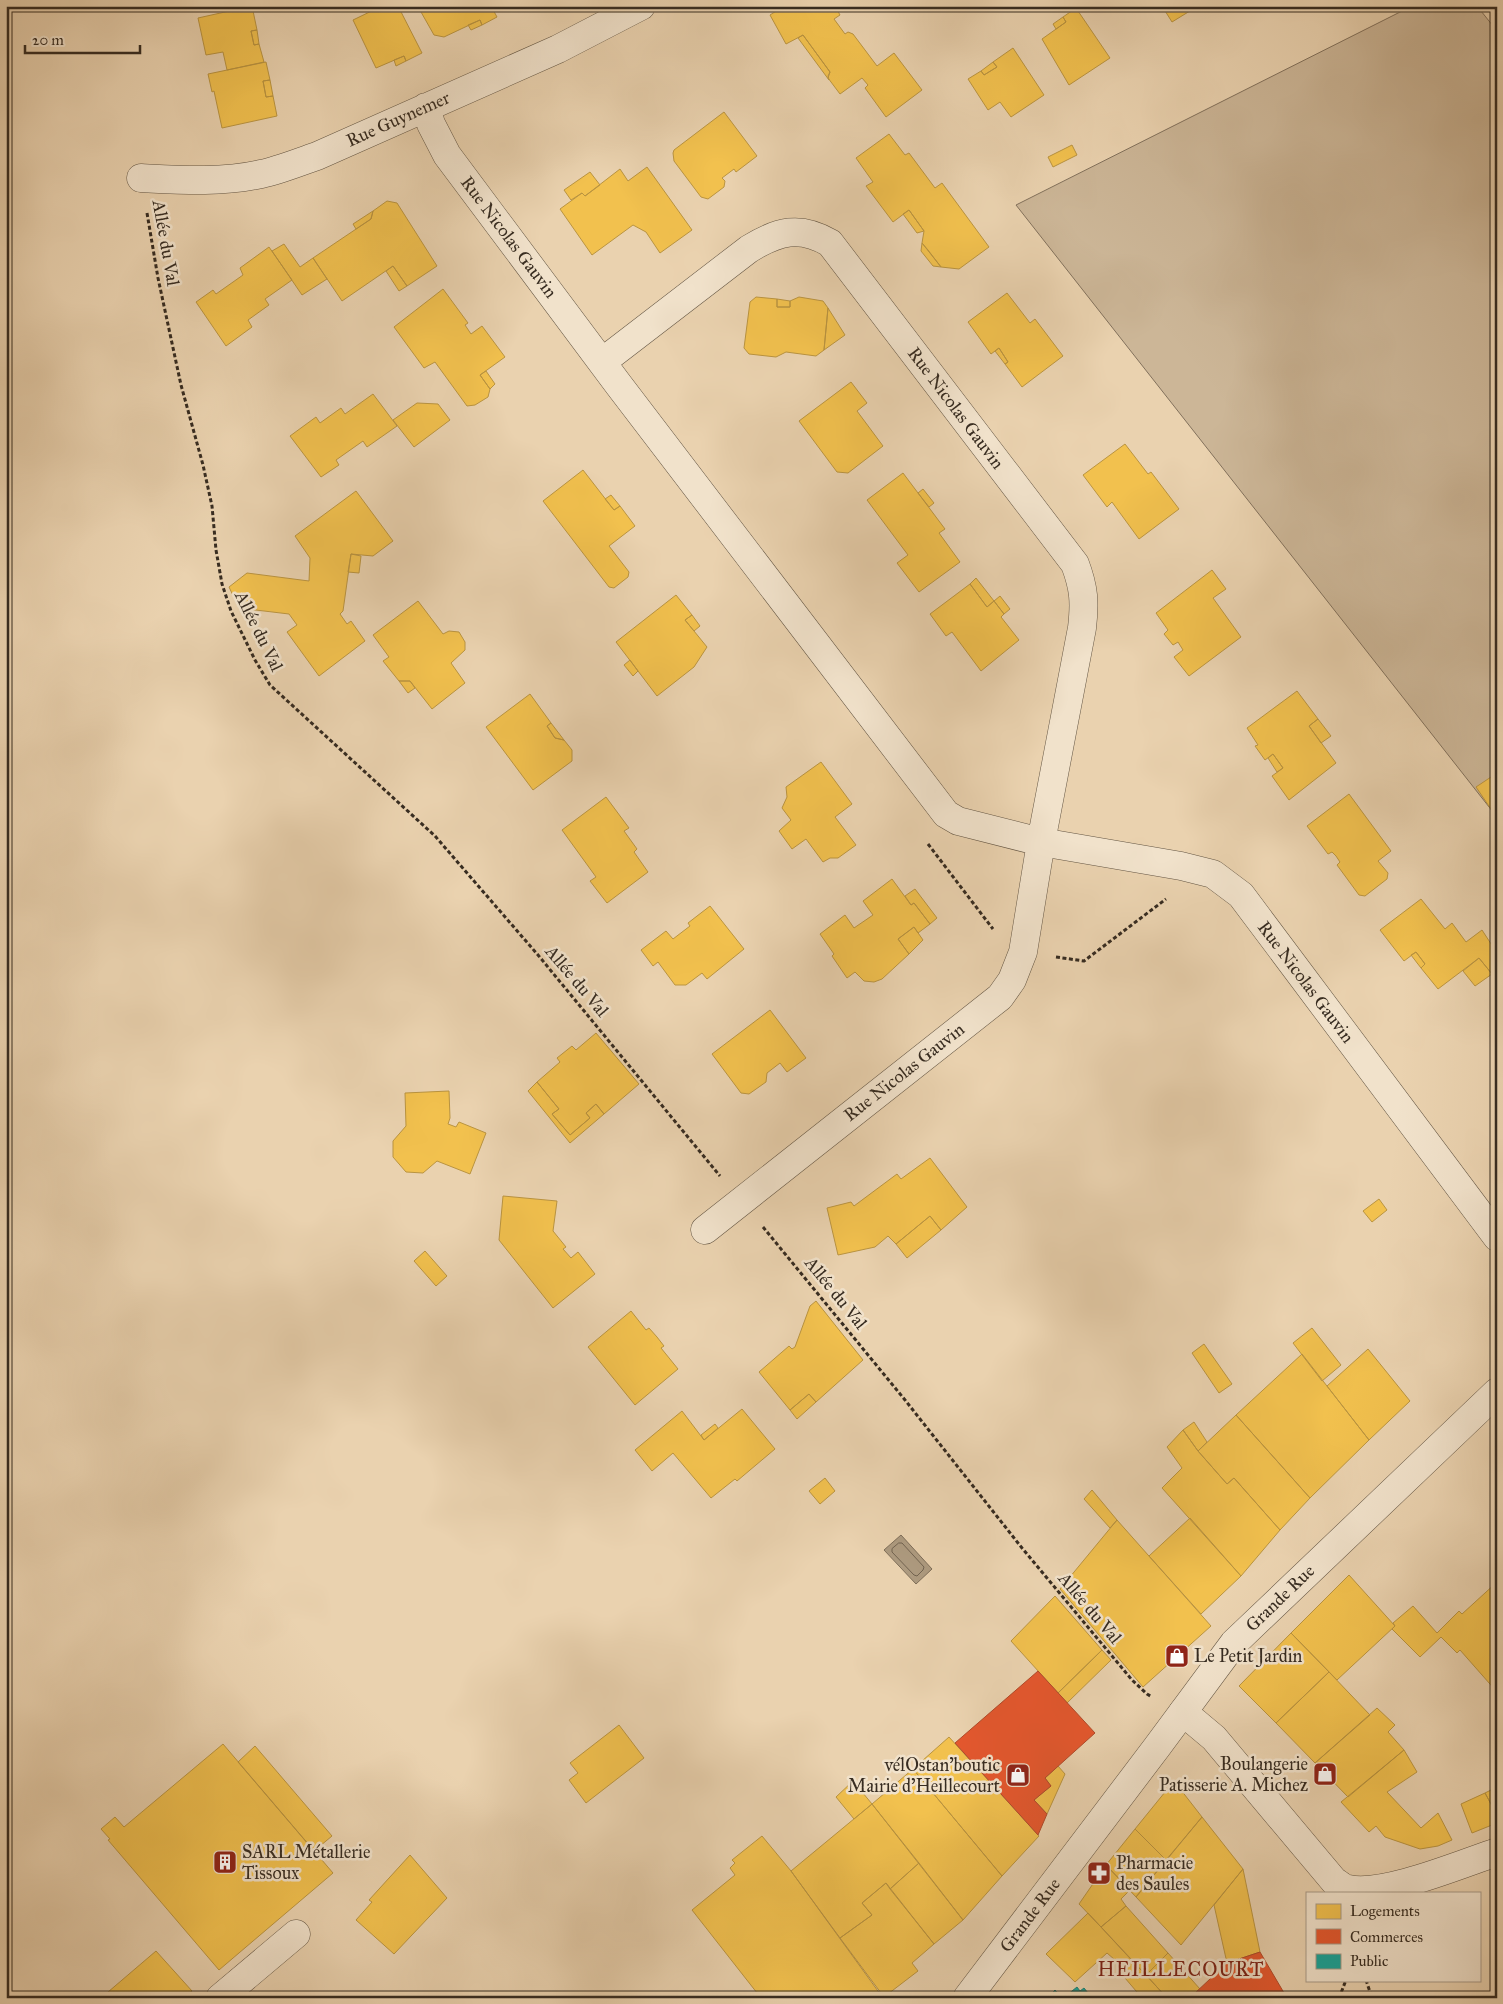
<svg xmlns="http://www.w3.org/2000/svg" width="1503" height="2004" viewBox="0 0 1503 2004" font-family="'IM FELL Great Primer',serif">
  <rect width="100%" height="100%" fill="#ead2af"/>
  <filter id="stains"><feTurbulence type="fractalNoise" baseFrequency=".004" numOctaves="4"/><feColorMatrix values="0 0 0 0 .2 0 0 0 0 .09 0 0 0 0 .02 0 0 0 .5 -.17"/></filter>
  <radialGradient id="worn" r=".72"><stop offset=".6" stop-color="#630" stop-opacity="0"/><stop offset="1" stop-color="#630" stop-opacity=".3"/></radialGradient>
  <!-- green -->
  <path fill="#ccb697" stroke="#82715c" d="M1412,6H1477L1497,31V810L1493,812L1016,205Z"/>
  <!-- water -->
  <path fill="#ad9a7f" stroke="#7e6e59" d="M901,1535L932,1569L916,1584L884,1550Z"/>
  <!-- homes -->
  <path fill="#f2c14e" stroke="#ba9440" d="M252,6L257,30L251,31L254,45L259,44L264,62L227,70L223,52L206,55L198,18Z
    M382,6H398L422,53L406,61L404,56L376,68L353,20Z
    M432,6H491L497,17L482,25L480,20L444,37L434,35L421,12Z
    M784,6H835L840,15L834,19L845,34L848,32L853,34L877,66L894,53L922,90L886,117L865,88L868,85L862,78L840,94L828,78L830,72L803,35L786,44L770,15Z
    M1162,6H1198L1172,22Z
    M1076,8L1110,58L1069,85L1042,39L1066,22L1063,17Z
    M1063,17L1066,22L1056,29L1053,24Z
    M480,20L482,25L471,30L468,25Z
    M257,30L259,44L254,45L251,31Z
    M803,35L830,72L828,76L829,80L798,38Z
    M1013,48L1044,95L1011,117L1000,102L988,110L968,79L981,71L984,75L997,67L993,62Z
    M404,56L406,61L396,66L394,60Z
    M266,62L270,80L263,81L264,86L266,97L273,96L277,116L222,128L214,91L212,92L208,74Z
    M993,62L997,67L984,75L981,71Z
    M270,80L273,96L266,97L263,81Z
    M724,112L757,156L736,172L734,169L722,178L725,181L724,187L708,199L701,197L674,161L673,153L674,150Z
    M889,134L905,155L909,153L935,188L942,183L989,247L959,269L941,267L922,243L924,231L909,210L893,222L866,186L873,182L856,158Z
    M1072,145L1077,155L1053,167L1048,157Z
    M647,167L692,230L660,253L646,232L633,225L592,255L560,209L582,193L585,196L620,169L628,181Z
    M590,172L600,185L585,196L582,193L571,200L564,190Z
    M387,201L397,203L437,266L407,286L393,266L342,301L313,258L371,219L373,211Z
    M909,210L924,231L917,233L903,214Z
    M373,211L371,219L356,229L353,224Z
    M922,243L928,250L941,267L933,266L921,251Z
    M284,244L300,267L313,258L327,279L302,295L272,251Z
    M269,247L292,280L265,299L269,305L248,320L252,327L226,346L196,302L213,290L216,294L243,275L240,268Z
    M393,266L407,286L399,291L386,271Z
    M443,289L468,323L465,325L471,334L482,326L505,357L480,375L490,389L488,397L475,405L467,406L435,362L424,368L394,327Z
    M1007,293L1030,323L1035,319L1063,356L1022,387L1005,364L1008,362L999,348L991,354L968,322Z
    M756,297L777,299V307H790V301L799,297L823,301L828,308L824,350L816,356L786,352L776,357L749,354L744,348L750,302Z
    M777,299L790,301V307H777Z
    M828,308L845,335L824,350Z
    M999,348L1008,362L1005,364L995,351Z
    M486,371L495,384L490,389L480,375Z
    M851,382L867,403L857,411L883,446L848,473L837,472L799,421Z
    M373,394L397,426L367,447L363,441L336,460L339,465L321,477L290,436L316,417L320,423L341,408L345,414Z
    M417,403L438,404L450,420L414,447L393,420Z
    M1125,444L1148,474L1151,472L1179,509L1139,539L1112,502L1107,507L1083,475Z
    M583,470L614,510L620,506L635,526L609,546L629,572L628,577L614,588L609,587L543,501Z
    M903,473L945,529L939,533L960,562L919,592L897,563L908,555L867,500Z
    M923,489L934,503L929,507L918,493Z
    M356,491L393,541L373,556L351,554L343,611L340,614L347,624L351,621L365,641L319,676L287,632L297,625L289,614L239,608L229,587L247,573L309,581L310,558L295,536Z
    M611,495L620,506L614,510L605,499Z
    M351,554L361,556L359,573L348,572Z
    M1212,570L1226,589L1213,598L1241,637L1189,676L1174,657L1183,650L1178,642L1173,645L1164,634L1168,630L1156,613Z
    M976,578L994,601L987,607L970,584Z
    M970,584L987,607L994,601L1004,614L1001,617L1019,640L981,671L952,632L946,636L930,614Z
    M676,595L692,615L685,620L707,647L694,667L657,696L616,642Z
    M1000,596L1010,609L1004,614L994,601Z
    M418,601L443,634L449,631L459,632L465,642V650L451,663L465,683L432,709L410,681H399L383,661L389,657L373,635Z
    M692,615L700,626L694,631L685,620Z
    M630,660L638,671L633,676L624,665Z
    M399,681H410L415,688L408,693Z
    M1297,691L1318,719L1309,726L1336,763L1289,800L1272,776L1283,768L1273,754L1265,760L1255,746L1258,745L1247,728Z
    M530,694L551,723L547,726L555,738L564,740L572,750V761L533,790L486,727Z
    M1318,719L1331,736L1321,743L1309,726Z
    M551,723L564,740L555,738L547,726Z
    M1273,754L1283,768L1277,772L1268,758Z
    M821,762L852,804L835,817L856,845L838,858H830L823,862L806,839L792,849L779,831L791,820L782,808L787,797L786,787Z
    M1497,773V810L1493,812L1476,787Z
    M1349,794L1391,851L1378,861L1388,873L1387,879L1365,896L1359,895L1337,865L1340,862L1336,856L1332,852L1328,854L1307,826Z
    M606,797L629,828L624,831L637,849L634,852L648,872L607,903L590,881L596,877L562,830Z
    M892,879L911,905L914,903L930,924L918,933L914,927L898,939L909,954L882,979L874,982L864,981L855,972L847,978L832,956L834,954L820,934L845,915L854,928L873,915L863,901Z
    M915,889L937,918L930,924L914,903L911,905L905,896Z
    M1421,899L1445,929L1452,923L1466,942L1482,930L1497,953L1496,970L1492,974L1479,958L1438,989L1421,968L1425,964L1416,952L1404,961L1380,930Z
    M710,906L744,949L707,979L702,973L686,985H675L658,962L653,966L641,950L666,931L673,939L690,926L688,923Z
    M914,927L923,940L909,954L898,939Z
    M1416,952L1425,964L1421,968L1411,955Z
    M1479,958L1492,974L1475,986L1463,971Z
    M770,1010L806,1058L787,1072L780,1063L767,1073L766,1082L749,1094L741,1093L712,1054Z
    M596,1033L639,1084L604,1114L596,1104L586,1113L590,1118L570,1135L552,1114L559,1109L537,1082L560,1062L557,1058L572,1046L576,1050Z
    M537,1082L559,1109L552,1114L570,1135L590,1118L586,1113L596,1104L604,1114L570,1143L528,1091Z
    M449,1091L450,1118L448,1124L456,1127L459,1122L486,1133L470,1174L437,1161L423,1173L406,1172L393,1157V1141L406,1126L405,1093Z
    M930,1158L967,1207L941,1230L930,1216L896,1244L888,1236L875,1247L838,1255L827,1208L851,1202L854,1206L897,1174L901,1179Z
    M503,1196L557,1201L553,1231L566,1247L563,1249L571,1258L578,1252L595,1274L553,1308L499,1240Z
    M1379,1199L1387,1210L1372,1222L1363,1211Z
    M930,1216L941,1230L907,1258L896,1244Z
    M425,1251L447,1276L436,1286L414,1261Z
    M816,1301L863,1360L816,1402L809,1394L790,1410L759,1372L789,1346L792,1349L795,1347L810,1306Z
    M631,1311L646,1330L649,1328L657,1337L664,1346L661,1348L678,1369L635,1405L588,1347Z
    M1312,1328L1341,1365L1322,1381L1293,1343Z
    M1204,1344L1232,1384L1219,1393L1192,1353Z
    M1368,1349L1410,1401L1369,1440L1327,1386Z
    M1302,1354L1369,1440L1310,1498L1236,1415Z
    M809,1394L816,1402L797,1419L790,1410Z
    M742,1409L775,1449L737,1481L735,1479L711,1498L673,1453L652,1471L635,1450L682,1411L704,1440Z
    M1236,1415L1310,1498L1280,1530L1234,1478L1227,1484L1198,1451Z
    M1194,1422L1207,1442L1198,1451L1183,1430Z
    M715,1424L718,1428L704,1440L701,1435Z
    M1183,1430L1198,1451L1227,1484L1234,1478L1280,1530L1241,1576L1162,1488L1182,1468L1167,1447Z
    M825,1478L835,1491L820,1504L809,1491Z
    M1092,1490L1117,1520L1110,1528L1084,1499Z
    M1190,1518L1241,1576L1201,1614L1149,1556Z
    M1117,1520L1211,1626L1143,1687L1060,1589Z
    M1349,1575L1395,1626L1337,1680L1291,1633Z
    M1497,1582V1692L1460,1650L1457,1653L1441,1637L1420,1657L1392,1629L1395,1626L1393,1623L1413,1606L1437,1633L1459,1611L1462,1614Z
    M1055,1596L1102,1650L1058,1693L1011,1641Z
    M1291,1633L1329,1672L1276,1723L1239,1686Z
    M1102,1650L1111,1660L1067,1703L1058,1693Z
    M1329,1672L1370,1715L1315,1763L1276,1723Z
    M1377,1708L1395,1725L1388,1732L1404,1750L1348,1797L1315,1763Z
    M619,1725L644,1758L586,1803L569,1780L578,1773L570,1763Z
    M949,1737L1039,1836L1002,1876L913,1769Z
    M223,1744L333,1873L219,1970L108,1840L110,1839L101,1829L115,1817L124,1827Z
    M255,1746L332,1836L314,1851L238,1762Z
    M1404,1750L1417,1772L1387,1792L1421,1828L1438,1813L1452,1840L1438,1846L1420,1849L1385,1837L1376,1826L1369,1832L1341,1802Z
    M1058,1766L1065,1774L1047,1814L1034,1800L1051,1786L1045,1778Z
    M913,1769L1002,1876L963,1920L872,1804Z
    M853,1781L872,1804L854,1819L836,1797Z
    M1174,1781L1202,1817L1166,1860L1135,1829Z
    M1497,1787V1815L1485,1793Z
    M1485,1793L1497,1815V1823L1472,1833L1461,1804Z
    M872,1804L919,1863L890,1889L886,1883L862,1903L872,1915L840,1938L791,1871Z
    M1202,1817L1243,1869L1181,1945L1136,1897Z
    M1135,1829L1166,1860L1136,1897L1106,1865Z
    M762,1836L791,1871L883,1998H761L692,1910L735,1875L730,1868L735,1863L732,1860Z
    M410,1855L447,1898L394,1954L356,1920L372,1902L369,1900Z
    M919,1863L963,1920L934,1944L890,1889Z
    M1106,1865L1130,1890L1121,1899L1126,1906L1101,1927L1079,1904Z
    M1243,1869L1260,1952L1227,1963L1214,1905Z
    M886,1883L934,1944L912,1963L918,1971L884,1997L840,1938L872,1915L862,1903Z
    M1126,1906L1168,1953L1146,1975L1101,1927Z
    M1088,1913L1137,1966L1130,1973L1107,1953L1075,1982L1046,1954Z
    M156,1951L192,1991L184,1998H101Z
    M1168,1953L1200,1989L1194,1994L1198,1998H1167L1146,1975Z
    M1137,1966L1146,1975L1167,1998H1142L1125,1978Z"/>
  <!-- shops -->
  <path fill="#e4572e" stroke="#b04a2a" d="M1038,1671L1095,1733L1045,1778L1051,1786L1034,1800L1047,1814L1038,1835L955,1743Z
    M1260,1952L1287,1998H1198L1194,1994L1227,1963Z"/>
  <!-- public -->
  <path fill="#17a398" stroke="#217f74" d="M1077,1987L1080,1991L1084,1988L1088,1993L1084,1996L1086,1998H1047L1055,1990L1060,1996L1064,1992L1067,1995Z"/>
  <g fill="none" stroke-linecap="round" stroke-linejoin="round">
    <!-- shore -->
    <path stroke="#726350" stroke-width="1" d="M899,1543H902L924,1567L923,1570L917,1576L914,1575L892,1552V1549Z"/>
    <!-- minor casing -->
    <g stroke="#645644" stroke-width="29">
      <path id="minor" d="M426,107L431,124L447,155L618,384L946,814L958,821L1041,842L1181,866L1213,874L1241,895L1497,1237
        M141,178C180,180 222,183 261,174C280,170 299,162 317,156L558,49L641,6
        M602,362L749,249C778,231 800,225 830,243L1075,564C1084,588 1085,602 1082,628L1041,842L1023,952L1012,980L1000,997L705,1230
        M1183,1712L1214,1738L1334,1881C1339,1884 1343,1888 1348,1889C1383,1897 1461,1864 1497,1852
        M220,1998L296,1934"/>
    </g>
    <!-- tertiary casing -->
    <g stroke="#645644" stroke-width="29">
      <path id="tertiary" d="M967,1998L1157,1747L1234,1643L1497,1392"/>
    </g>
    <!-- path -->
    <path stroke="#372c21" stroke-width="3" stroke-dasharray="4 2.5" stroke-linecap="butt" d="M147,213L158,278L181,385L203,465L212,506L216,550L222,584L231,611L255,660L270,685L435,836L538,955L720,1176
      M928,844L993,929
      M1056,957L1084,961L1166,899
      M763,1227L905,1400L1022,1548L1132,1680L1147,1694L1152,1697
      M1366,1980L1372,1998
      M1339,1998L1346,1980"/>
    <!-- minor -->
    <use href="#minor" stroke="#f1e2cb" stroke-width="28"/>
    <!-- tertiary -->
    <use href="#tertiary" stroke="#f1e2cb" stroke-width="28"/>
  </g>
  <!-- icons -->
  <defs>
    <g id="shop-square" transform="scale(1.25)"><rect x="-9" y="-9" width="18" height="18" rx="4" fill="#8f2418" stroke="#f1e2cb"/><path d="M-5-2.5h2.3a2.7 3.5 0 0 1 5.4 0H5L5.5 6h-11ZM-1.5-2.5h3a1.5 2.3 0 0 0-3 0Z" fill="#fff"/></g>
    <g id="building-square" transform="scale(1.25)"><rect x="-9" y="-9" width="18" height="18" rx="4" fill="#8f2418" stroke="#f1e2cb"/><path d="M-4-6H4V6H1V3H-1V6H-4ZM-2.5-4.3h1.7v1.8h-1.7ZM.8-4.3h1.7v1.8H.8ZM-2.5-1h1.7V.8h-1.7ZM.8-1h1.7V.8H.8Z" fill="#fff"/></g>
    <g id="pharmacy-square" transform="scale(1.25)"><rect x="-9" y="-9" width="18" height="18" rx="4" fill="#8f2418" stroke="#f1e2cb"/><path d="M-2-6h4v4h4v4h-4v4h-4v-4h-4v-4h4Z" fill="#fff"/></g>
  </defs>
  <g fill-rule="evenodd">
    <use href="#shop-square" x="1177" y="1656"/>
    <use href="#shop-square" x="1325" y="1774"/>
    <use href="#shop-square" x="1018" y="1775"/>
    <use href="#building-square" x="225" y="1862"/>
    <use href="#pharmacy-square" x="1099" y="1873"/>
  </g>
  <g text-anchor="middle" dominant-baseline="central" stroke-width="5" stroke-linejoin="round" paint-order="stroke">
    <!-- street labels -->
    <g font-size="18" fill="#372c21" stroke="#f1e2cb">
      <text transform="translate(398 119) rotate(-24)">Rue Guynemer</text>
      <text transform="translate(509 237) rotate(53)">Rue Nicolas Gauvin</text>
      <text transform="translate(166 243) rotate(80)">Allée du Val</text>
      <text transform="translate(956 408) rotate(53)">Rue Nicolas Gauvin</text>
      <text transform="translate(259 631) rotate(64)">Allée du Val</text>
      <text transform="translate(577 981) rotate(50)">Allée du Val</text>
      <text transform="translate(1306 982) rotate(53)">Rue Nicolas Gauvin</text>
      <text transform="translate(904 1072) rotate(-38)">Rue Nicolas Gauvin</text>
      <text transform="translate(836 1293) rotate(51)">Allée du Val</text>
      <text transform="translate(1280 1598) rotate(-44)">Grande Rue</text>
      <text transform="translate(1090 1608) rotate(50)">Allée du Val</text>
      <text transform="translate(1030 1915) rotate(-53)">Grande Rue</text>
    </g>
    <!-- poi labels -->
    <g font-size="18" fill="#372c21" stroke="#f1e2cb" text-anchor="start">
      <text x="1194" y="1656">Le Petit Jardin</text>
      <text x="1308" y="1764" text-anchor="end">Boulangerie<tspan x="1308" dy="21">Patisserie A. Michez</tspan></text>
      <text x="1000" y="1765" text-anchor="end">vélOstan'boutic<tspan x="1000" dy="21">Mairie d'Heillecourt</tspan></text>
      <text x="242" y="1852">SARL Métallerie<tspan x="242" dy="21">Tissoux</tspan></text>
      <text x="1116" y="1863">Pharmacie<tspan x="1116" dy="21">des Saules</tspan></text>
    </g>
    <!-- quarter labels -->
    <g font-size="20" letter-spacing="1" fill="#7a1f14" stroke="#f1e2cb">
      <text x="1181" y="1969">HEILLECOURT</text>
    </g>
  </g>
  <!-- margin -->
  <rect width="1503" height="2004" fill="none" stroke="#ead2af" stroke-width="25"/>
  <rect x="8" y="8" width="1488" height="1989" fill="none" stroke="#372c21" stroke-width="2.5"/>
  <rect x="12" y="12" width="1478" height="1979" fill="none" stroke="#372c21"/>
  <!-- legend -->
  <rect x="1306" y="1892" width="175" height="90" fill="#f1e2cb" stroke="#a79987"/>
  <rect x="1316" y="1904" width="25" height="15" fill="#f2c14e" stroke="#a79987"/>
  <text x="1350" y="1916" font-size="15" fill="#372c21">Logements</text>
  <rect x="1316" y="1929" width="25" height="15" fill="#e4572e" stroke="#a79987"/>
  <text x="1350" y="1942" font-size="15" fill="#372c21">Commerces</text>
  <rect x="1316" y="1954" width="25" height="15" fill="#17a398" stroke="#a79987"/>
  <text x="1350" y="1966" font-size="15" fill="#372c21">Public</text>
  <!-- scale -->
  <path d="M25 45v8h115v-8" fill="none" stroke="#372c21" stroke-width="2.5"/>
  <text x="32" y="45" font-size="15" fill="#372c21" stroke="#f1e2cb" stroke-width="4" paint-order="stroke">20 m</text>
  <rect width="100%" height="100%" filter="url(#stains)"/>
  <rect width="100%" height="100%" fill="url(#worn)"/>
</svg>
